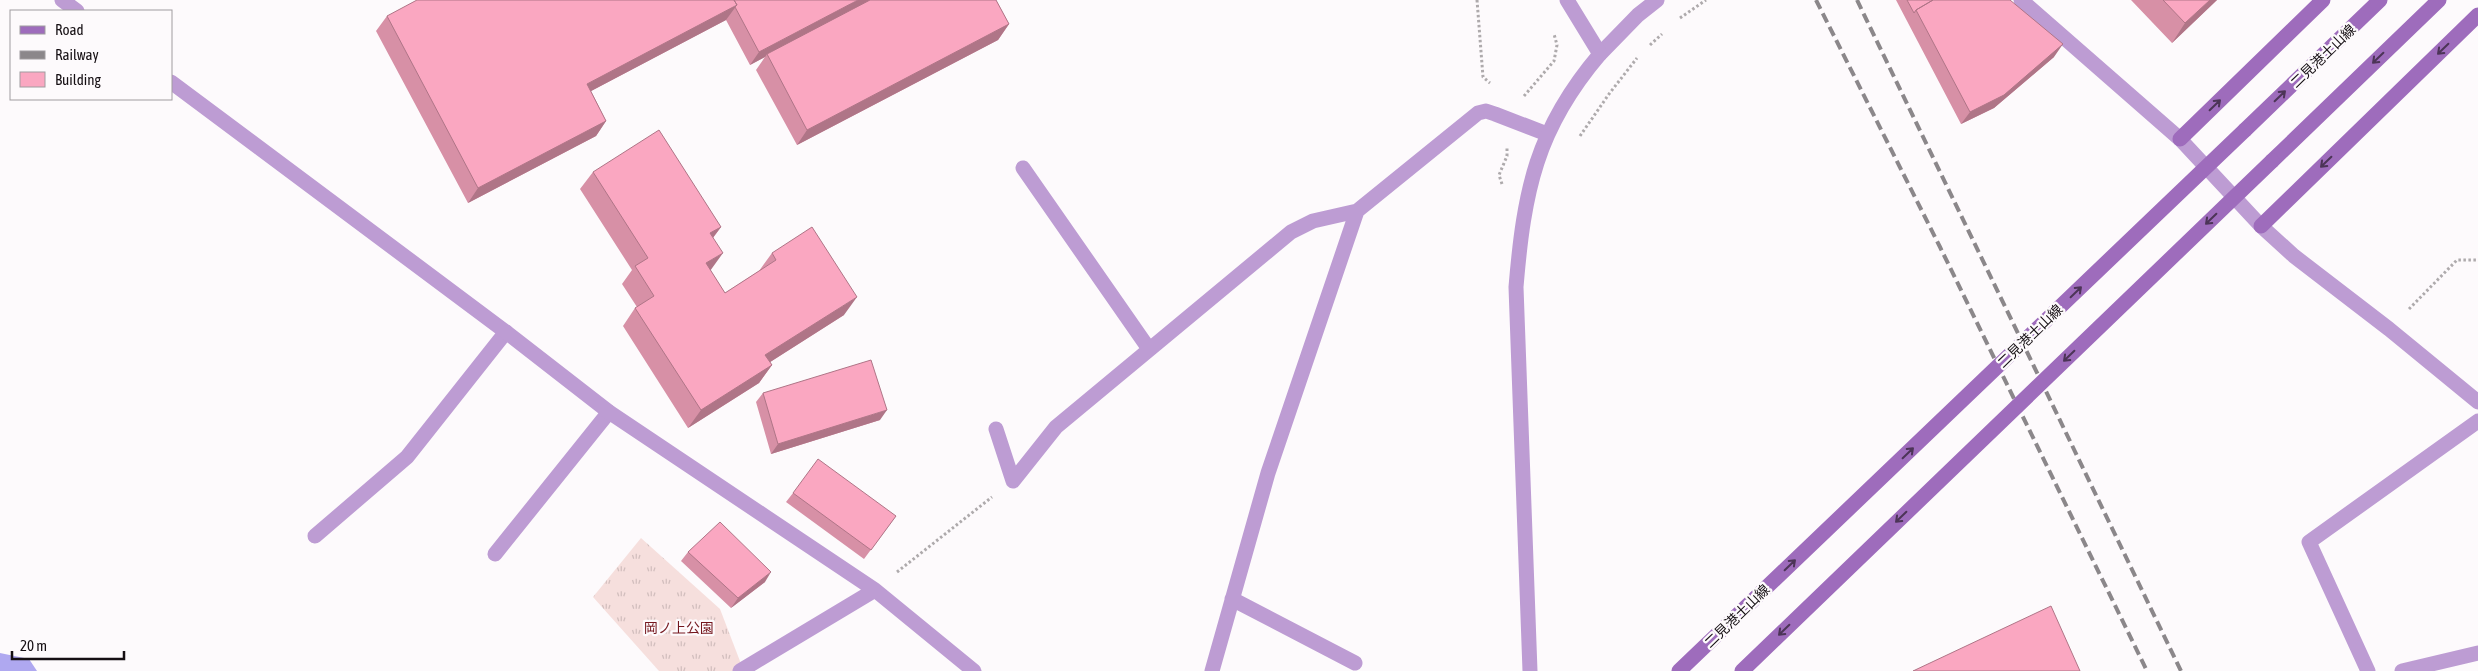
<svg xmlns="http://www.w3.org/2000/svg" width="2478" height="671" viewBox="0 0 2478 671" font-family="'Asap Condensed','Noto Sans JP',sans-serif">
  <defs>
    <pattern id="grass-tufts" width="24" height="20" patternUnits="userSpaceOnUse" patternTransform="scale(1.25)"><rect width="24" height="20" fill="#f6dfdd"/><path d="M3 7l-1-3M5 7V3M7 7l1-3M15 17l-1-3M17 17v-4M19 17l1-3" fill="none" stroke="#d2bebd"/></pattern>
  </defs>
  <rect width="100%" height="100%" fill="#fdfafc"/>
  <!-- grass -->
  <path fill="url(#grass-tufts)" d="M641,538L720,609L743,669L740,671H659L593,597Z"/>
  <!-- water -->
  <path fill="#afa8f0" d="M0,653L29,659L37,671H0Z"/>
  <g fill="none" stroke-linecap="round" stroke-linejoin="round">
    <!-- path -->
    <path stroke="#aeaaac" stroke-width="3" stroke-dasharray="2.5 2.5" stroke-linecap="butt" d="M1477,0L1483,77L1490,83
      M1680,18L1706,0
      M1650,45L1662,34
      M1524,96L1554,61L1557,45L1554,34
      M1580,136L1609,94L1637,58
      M1502,184L1499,175L1507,156V147
      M2409,309L2457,260H2478
      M897,572L992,497"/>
    <!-- service -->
    <path stroke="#bd9cd3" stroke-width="15" d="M315,536L407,457L506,332
      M495,554L609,412"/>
    <!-- minor -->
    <path stroke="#bd9cd3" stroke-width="15" d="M62,0L77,11
      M2021,0L2180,139L2261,226L2294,256L2389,329L2478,402
      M1600,54L1638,15L1657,0
      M171,82L506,332L609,412L875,590L974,671
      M1023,168L1149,349
      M996,429L1013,481
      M1013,481L1056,427L1291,232L1313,221L1357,211L1478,113L1486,111L1495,114L1547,134
      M1232,599L1355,663
      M740,671L875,590
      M1212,671L1268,473L1357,211
      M2368,671L2309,542L2478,421
      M2402,671L2478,653"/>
    <!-- tertiary -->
    <path stroke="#bd9cd3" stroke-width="15" d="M1530,671L1516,287C1524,191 1536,129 1600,54L1567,0"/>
    <!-- secondary -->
    <path stroke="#9e6cbc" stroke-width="15" d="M2245,130L2380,0
      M2180,139L2323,0
      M2272,161L2439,0
      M2261,226L2478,15"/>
    <!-- rail -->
    <path stroke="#8b878a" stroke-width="4" stroke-dasharray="10 5" stroke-linecap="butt" d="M1816,0L1940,247L2147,671
      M1857,0L2181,671"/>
    <!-- secondary-bridge -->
    <path stroke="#9e6cbc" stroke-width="15" d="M1679,671L2245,130
      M1742,671L2272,161"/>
  </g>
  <!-- wall -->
  <path fill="#d790a6" d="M996,0L1009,24L998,40L797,145L756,70L765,57L750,65L726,20L591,91L606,121L596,136L468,203L376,31L387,16Z
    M1896,0H2010L2054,57L1994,108L1961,124Z
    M2131,0H2217L2172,43Z
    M593,172L721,227L713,238L710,270L725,293L759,271L772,253L844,315L770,362L772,365L759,383L688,428L623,326L635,308L637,307L622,284L632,270L580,189Z
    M763,393L880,420L771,454L756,402Z
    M793,493L896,516L864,559L786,502Z
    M688,552L765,582L731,608L681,561Z"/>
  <!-- shaded-wall -->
  <path fill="#af7587" d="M858,0H874L767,54L765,57L750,65L759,52Z
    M2210,0H2217L2172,43L2185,23Z
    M737,5L726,20L576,99L587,84Z
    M1009,24L998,40L797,145L807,130Z
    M2063,44L2054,57L1994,108L1961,124L1970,112Z
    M606,121L596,136L468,203L478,188Z
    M721,227L708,244L710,233Z
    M723,253L710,271L706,263Z
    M857,297L844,315L753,373L765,355Z
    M772,365L759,383L688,428L701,410Z
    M887,410L880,420L771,454L778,444Z
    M771,572L765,582L731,608L738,598Z"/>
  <!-- building -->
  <path fill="#faa7c1" stroke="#af7587" d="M417,0H734L737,5L587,84L606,121L478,188L387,16Z
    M734,0H858L759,52L735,7L737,5Z
    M870,0H996L1009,24L807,130L767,54Z
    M1907,0H1933L1916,10L1914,13Z
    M1933,0H2010L2063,44L2004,95L1970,112L1916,10Z
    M2163,0H2210L2185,23Z
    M659,130L721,227L710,233L723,253L706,263L725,293L776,260L772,253L812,227L857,297L765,355L772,365L701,410L635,308L654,296L635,266L648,258L593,172Z
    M871,360L887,410L778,444L763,393Z
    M818,459L896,516L871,550L793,493Z
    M720,522L771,572L738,598L688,552Z
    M2051,606L2080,671H1913Z"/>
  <!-- one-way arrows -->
  <defs><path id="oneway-shaft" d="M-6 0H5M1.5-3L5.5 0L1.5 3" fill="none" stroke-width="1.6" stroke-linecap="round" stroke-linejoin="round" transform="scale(1.25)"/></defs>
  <g stroke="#4c3457">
    <use href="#oneway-shaft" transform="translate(2443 49) rotate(136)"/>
    <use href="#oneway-shaft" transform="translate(2378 58) rotate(136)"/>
    <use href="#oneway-shaft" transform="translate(2280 96) rotate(-44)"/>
    <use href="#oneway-shaft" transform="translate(2215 105) rotate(-44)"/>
    <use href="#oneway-shaft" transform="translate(2326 162) rotate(136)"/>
    <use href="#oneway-shaft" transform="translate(2211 219) rotate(136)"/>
    <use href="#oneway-shaft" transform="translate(2076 292) rotate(-44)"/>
    <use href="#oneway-shaft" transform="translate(2069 356) rotate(136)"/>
    <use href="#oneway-shaft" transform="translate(1908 453) rotate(-44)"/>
    <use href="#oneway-shaft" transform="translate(1901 517) rotate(136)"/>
    <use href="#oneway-shaft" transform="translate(1790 565) rotate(-44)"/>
    <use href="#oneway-shaft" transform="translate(1784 630) rotate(136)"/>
  </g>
  <g text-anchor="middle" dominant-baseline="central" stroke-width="4.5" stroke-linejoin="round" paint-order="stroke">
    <!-- street labels -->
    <g font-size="14" fill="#150f13" stroke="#fdfafc">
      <text transform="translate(2323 56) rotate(-44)">二見港土山線</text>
      <text transform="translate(2030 336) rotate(-44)">二見港土山線</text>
      <text transform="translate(1737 616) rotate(-44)">二見港土山線</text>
    </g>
    <!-- park labels -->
    <g font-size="14" fill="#74161d" stroke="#fdfafc">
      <text x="679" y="628">岡ノ上公園</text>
    </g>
  </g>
  <!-- legend -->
  <rect x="10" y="10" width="162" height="90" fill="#fdfafc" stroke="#a09c9f"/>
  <rect x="20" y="26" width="25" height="8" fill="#9e6cbc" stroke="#a09c9f"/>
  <text x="55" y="35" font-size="15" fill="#150f13">Road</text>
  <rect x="20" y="51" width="25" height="8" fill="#8b878a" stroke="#a09c9f"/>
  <text x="55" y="60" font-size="15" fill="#150f13">Railway</text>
  <rect x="20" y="72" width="25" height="15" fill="#faa7c1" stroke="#a09c9f"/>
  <text x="55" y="85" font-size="15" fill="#150f13">Building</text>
  <!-- scale -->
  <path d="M12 651v8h112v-8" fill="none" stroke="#150f13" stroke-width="2.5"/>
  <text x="20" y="651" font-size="15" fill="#150f13" stroke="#fdfafc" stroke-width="4" paint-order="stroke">20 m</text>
</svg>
